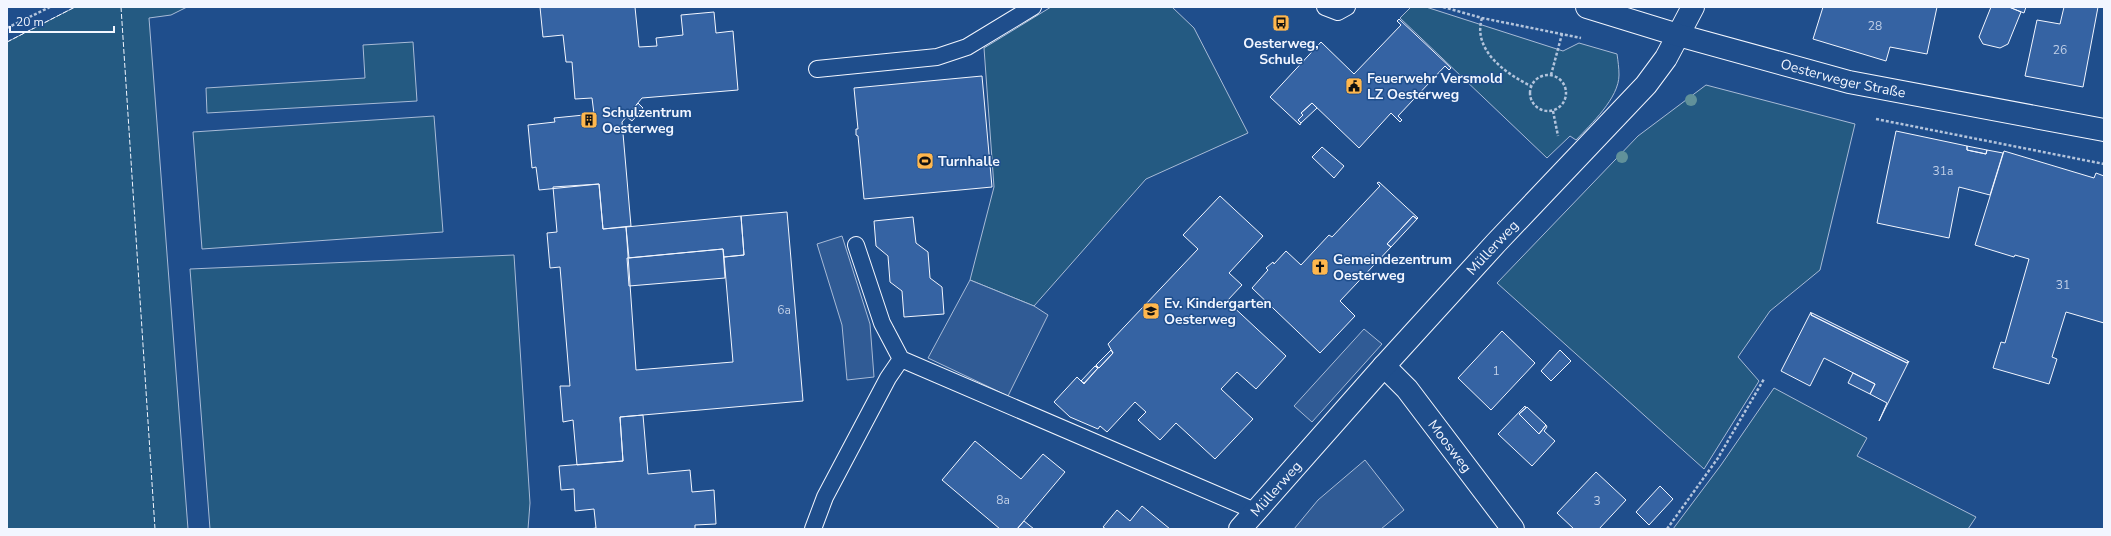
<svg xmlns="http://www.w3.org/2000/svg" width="2111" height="536" viewBox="0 0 2111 536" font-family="'Nunito Sans',sans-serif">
  <rect width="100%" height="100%" fill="#1f4e8c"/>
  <!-- green -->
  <path fill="#245a82" stroke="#a8bbd7" d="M75,7H187L171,15L149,18L188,529H7V42Z
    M1051,7H1172L1194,28L1248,133L1146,179L1034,306L970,280L994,187L984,48Z
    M1411,7H1426L1563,51L1579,43L1617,54C1618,61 1619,68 1619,75C1619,98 1591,124 1576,140L1570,136L1547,158L1400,18Z
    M413,42L417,101L207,113L206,88L365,78L363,45Z
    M1706,85L1855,124L1820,270L1770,311L1738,357L1759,381L1704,469L1497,283L1638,136Z
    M434,116L443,232L202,249L193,132Z
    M514,255L530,503L528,529H210L190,269Z
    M1774,388L1867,438L1857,456L1976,517L1968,529H1673L1721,465Z"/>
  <!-- parking -->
  <path fill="#305b95" stroke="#a8bbd7" d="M842,236L870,324L874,377L847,380L842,325L817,244Z
    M970,280L1034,306L1048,315L1008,396L928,358Z
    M1364,329L1382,344L1312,422L1294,406Z
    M1365,460L1404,510L1381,529H1294L1318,500Z"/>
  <!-- building -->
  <path fill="#3563a3" stroke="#f2f6ff" d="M540,7H635L639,47L657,46L656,38L683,35L681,15L714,12L716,33L733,31L738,90L642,98L622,122L631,226L603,229L599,184L539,190L536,167L532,168L528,125L555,122L554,118L594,114L592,98L575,99L572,62H566L563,35L543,37Z
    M1823,7H1937L1927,54L1890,47L1886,61L1813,39Z
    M1991,7H2009L2021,12L2008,44L2000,48L1983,44L1979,37Z
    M2009,7H2026L2024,13Z
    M2064,7H2098L2083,87L2025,76L2037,20L2060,24Z
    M1399,19L1451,68L1449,70L1445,66L1398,116L1402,120L1400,122L1391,113L1359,148L1312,103L1301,113L1303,115L1298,120L1301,123L1300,125L1270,97L1321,42L1354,74L1401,25L1397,21Z
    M982,76L992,187L864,199L858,136L856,135V129H858L854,88Z
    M638,103L643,108L632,121L627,117Z
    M1312,103L1317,108L1301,123L1298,120L1303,115L1301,113Z
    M1896,131L1967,146V150L1986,154L1987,150L2003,153L1990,195L1959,187L1949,238L1877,223Z
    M1967,146L1987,150L1986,154L1967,150Z
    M1322,147L1344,166L1334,178L1312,157Z
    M2004,151L2094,178L2096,173L2104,176V323L2066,312L2052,357L2057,359L2049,384L1993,368L2001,342L2005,343L2029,259L2015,255L2014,257L1975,245Z
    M1379,182L1418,218L1417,219L1413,216L1387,244L1391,247L1340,301L1355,316L1320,353L1252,288L1268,270L1266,268L1273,262L1274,264L1286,251L1301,265L1329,235L1332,237L1380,186L1377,183Z
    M599,184L603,229L626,227L636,370L733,362L724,257L744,255L741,216L787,212L803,401L620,417L623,461L577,465L573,420L563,422L560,386H570L560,267L550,268L547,233L557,232L553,187Z
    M1220,196L1263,236L1229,273L1242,285L1227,301L1286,356L1256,389L1237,372L1221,389L1253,419L1215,459L1176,423L1160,440L1138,420L1146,412L1135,402L1107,432L1100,426L1098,429L1070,417L1054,402L1077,377L1084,384L1098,368L1095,366L1099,368L1113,353L1108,344L1198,249L1183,235Z
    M741,216L744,255L724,257L723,249L629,258L626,227Z
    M1413,216L1417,219L1391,247L1387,244Z
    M913,217L916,243L928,252L930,278L942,287L944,314L904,317L902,291L890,282L888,256L876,246L874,221Z
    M723,249L725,278L629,286L627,258Z
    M1811,312V315L1907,363L1909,361L1879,421L1887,403L1870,394L1875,384L1824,358L1810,386L1781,371Z
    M1812,313L1908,361L1907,363L1811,315Z
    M1502,331L1535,363L1491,410L1458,378Z
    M1111,350L1113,353L1099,368L1096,365Z
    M1560,350L1571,361L1551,381L1541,371Z
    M1095,366L1098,368L1084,383L1081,381Z
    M1853,373L1875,384L1870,394L1848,383Z
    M1525,406L1526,408L1519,414L1539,434L1546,425L1547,427L1544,431L1555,441L1532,466L1498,434Z
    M1527,407L1546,425L1539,434L1519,414Z
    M643,415L648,474L690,470L692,492L714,490L716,524L695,525V529H590L596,528L594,509L575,511L574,489L561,490L559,466L623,461L620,417Z
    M975,441L1021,479L1043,454L1065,472L1017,529H1000L942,480Z
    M1596,472L1626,500L1599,529H1574L1557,513Z
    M1660,486L1673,499L1649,525L1636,512Z
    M1142,506L1170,529H1106L1103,527L1117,510L1130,521Z
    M1024,521L1034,529H1017Z"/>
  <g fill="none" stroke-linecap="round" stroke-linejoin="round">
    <!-- service casing -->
    <g stroke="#f2f6ff" stroke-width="18">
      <path id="service" d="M1325,7L1338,12L1347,7
        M817,69L937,57L967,47L1033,7
        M856,245L882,323L901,359L1255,511
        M813,529L825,497L888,378L901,359"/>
    </g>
    <!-- minor casing -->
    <g stroke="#f2f6ff" stroke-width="24">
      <g id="minor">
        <path id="s1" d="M1384,366L1407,389L1513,529"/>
        <path id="s2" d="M1240,529L1384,366L1496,243L1646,85L1666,58L1693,7"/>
      </g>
    </g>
    <!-- secondary casing -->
    <g stroke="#f2f6ff" stroke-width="24">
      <g id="secondary">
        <path id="s3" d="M1587,7L1678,35L1849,82L2104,130"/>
      </g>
    </g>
    <!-- path -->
    <path stroke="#b3c4dc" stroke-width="2.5" stroke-dasharray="3 2" stroke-linecap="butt" d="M1443,7L1482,18L1581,38
      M1482,18C1472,50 1506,74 1531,86
      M7,28L50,7
      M1530 93a18 18 0 1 1 36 0a18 18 0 1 1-36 0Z
      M1551,75L1562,34
      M1553,111L1558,136
      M1876,119L2104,164
      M1667,529L1718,458L1764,379"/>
    <!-- service -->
    <use href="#service" stroke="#1f4e8c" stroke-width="16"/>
    <!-- minor -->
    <use href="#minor" stroke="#1f4e8c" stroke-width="22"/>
    <!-- secondary -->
    <use href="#secondary" stroke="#1f4e8c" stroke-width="22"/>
    <!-- fence -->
    <path stroke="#f2f6ff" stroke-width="1" stroke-dasharray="5 2" stroke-linecap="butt" d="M121,7L155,529
      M7,42L75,7"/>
  </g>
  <!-- trees -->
  <g fill="#61919a">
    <circle cx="1691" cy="100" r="6"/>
    <circle cx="1622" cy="157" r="6"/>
  </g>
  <!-- icons -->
  <defs>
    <g id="bus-square" transform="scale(0.9)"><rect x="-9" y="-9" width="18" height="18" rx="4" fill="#ffb74d" stroke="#1f4e8c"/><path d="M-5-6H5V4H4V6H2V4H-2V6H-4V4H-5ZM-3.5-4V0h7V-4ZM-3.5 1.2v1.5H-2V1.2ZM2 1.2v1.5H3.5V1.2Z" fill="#111"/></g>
    <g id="civic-square" transform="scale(0.9)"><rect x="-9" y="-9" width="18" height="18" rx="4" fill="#ffb74d" stroke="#1f4e8c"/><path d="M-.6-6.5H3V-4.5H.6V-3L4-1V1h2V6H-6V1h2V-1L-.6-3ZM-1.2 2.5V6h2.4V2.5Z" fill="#111"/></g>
    <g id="building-square" transform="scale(0.9)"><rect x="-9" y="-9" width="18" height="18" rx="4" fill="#ffb74d" stroke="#1f4e8c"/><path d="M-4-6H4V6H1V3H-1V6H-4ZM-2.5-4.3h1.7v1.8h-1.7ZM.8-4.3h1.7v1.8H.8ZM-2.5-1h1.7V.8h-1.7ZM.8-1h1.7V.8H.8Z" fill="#111"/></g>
    <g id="stadium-square" transform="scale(0.9)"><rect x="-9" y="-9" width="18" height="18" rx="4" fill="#ffb74d" stroke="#1f4e8c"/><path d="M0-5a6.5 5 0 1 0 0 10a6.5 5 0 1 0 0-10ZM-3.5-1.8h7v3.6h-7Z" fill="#111"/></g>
    <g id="church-square" transform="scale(0.9)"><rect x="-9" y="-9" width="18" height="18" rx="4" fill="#ffb74d" stroke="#1f4e8c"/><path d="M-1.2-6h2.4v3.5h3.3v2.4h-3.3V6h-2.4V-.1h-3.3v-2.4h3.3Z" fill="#111"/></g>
    <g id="school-square" transform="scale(0.9)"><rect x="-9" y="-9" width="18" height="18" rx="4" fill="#ffb74d" stroke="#1f4e8c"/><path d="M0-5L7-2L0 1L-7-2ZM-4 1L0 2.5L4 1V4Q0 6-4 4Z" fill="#111"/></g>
  </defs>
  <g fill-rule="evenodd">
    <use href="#bus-square" x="1281" y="23"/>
    <use href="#civic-square" x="1354" y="86"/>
    <use href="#building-square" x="589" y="120"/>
    <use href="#stadium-square" x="925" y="161"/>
    <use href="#church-square" x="1320" y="267"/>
    <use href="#school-square" x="1151" y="311"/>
  </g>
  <g text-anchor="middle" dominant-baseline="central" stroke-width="3" stroke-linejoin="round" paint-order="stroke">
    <!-- number labels -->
    <g font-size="12" fill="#c3d1e8">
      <text x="1875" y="26">28</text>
      <text x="2060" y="50">26</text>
      <text x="1943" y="171">31a</text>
      <text x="2063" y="285">31</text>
      <text x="784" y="310">6a</text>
      <text x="1496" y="371">1</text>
      <text x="1003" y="500">8a</text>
      <text x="1597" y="501">3</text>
    </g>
    <!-- poi labels -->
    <g font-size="14" font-weight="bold" fill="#f2f6ff" stroke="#1f4e8c" text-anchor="start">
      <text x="1281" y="43" text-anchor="middle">Oesterweg,<tspan x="1281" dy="16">Schule</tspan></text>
      <text x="1367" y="78">Feuerwehr Versmold<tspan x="1367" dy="16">LZ Oesterweg</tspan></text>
      <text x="602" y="112">Schulzentrum<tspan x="602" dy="16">Oesterweg</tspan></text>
      <text x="938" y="161">Turnhalle</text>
      <text x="1333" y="259">Gemeindezentrum<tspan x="1333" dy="16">Oesterweg</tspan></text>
      <text x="1164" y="303">Ev. Kindergarten<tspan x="1164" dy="16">Oesterweg</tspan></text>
    </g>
    <!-- street labels -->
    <g font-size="14" fill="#f2f6ff" stroke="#1f4e8c">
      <text stroke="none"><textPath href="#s3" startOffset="266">Oesterweger Straße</textPath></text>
      <text stroke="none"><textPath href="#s2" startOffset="378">Müllerweg</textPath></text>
      <text stroke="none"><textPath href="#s1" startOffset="104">Moosweg</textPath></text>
      <text stroke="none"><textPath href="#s2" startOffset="54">Müllerweg</textPath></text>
    </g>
  </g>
  <!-- border -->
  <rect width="2111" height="536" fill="none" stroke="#f2f6ff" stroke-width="16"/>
  <!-- scale -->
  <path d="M10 26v6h104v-6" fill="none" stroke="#f2f6ff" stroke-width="2"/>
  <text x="16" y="26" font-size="12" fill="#f2f6ff" stroke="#1f4e8c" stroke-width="3" paint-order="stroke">20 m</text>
</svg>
